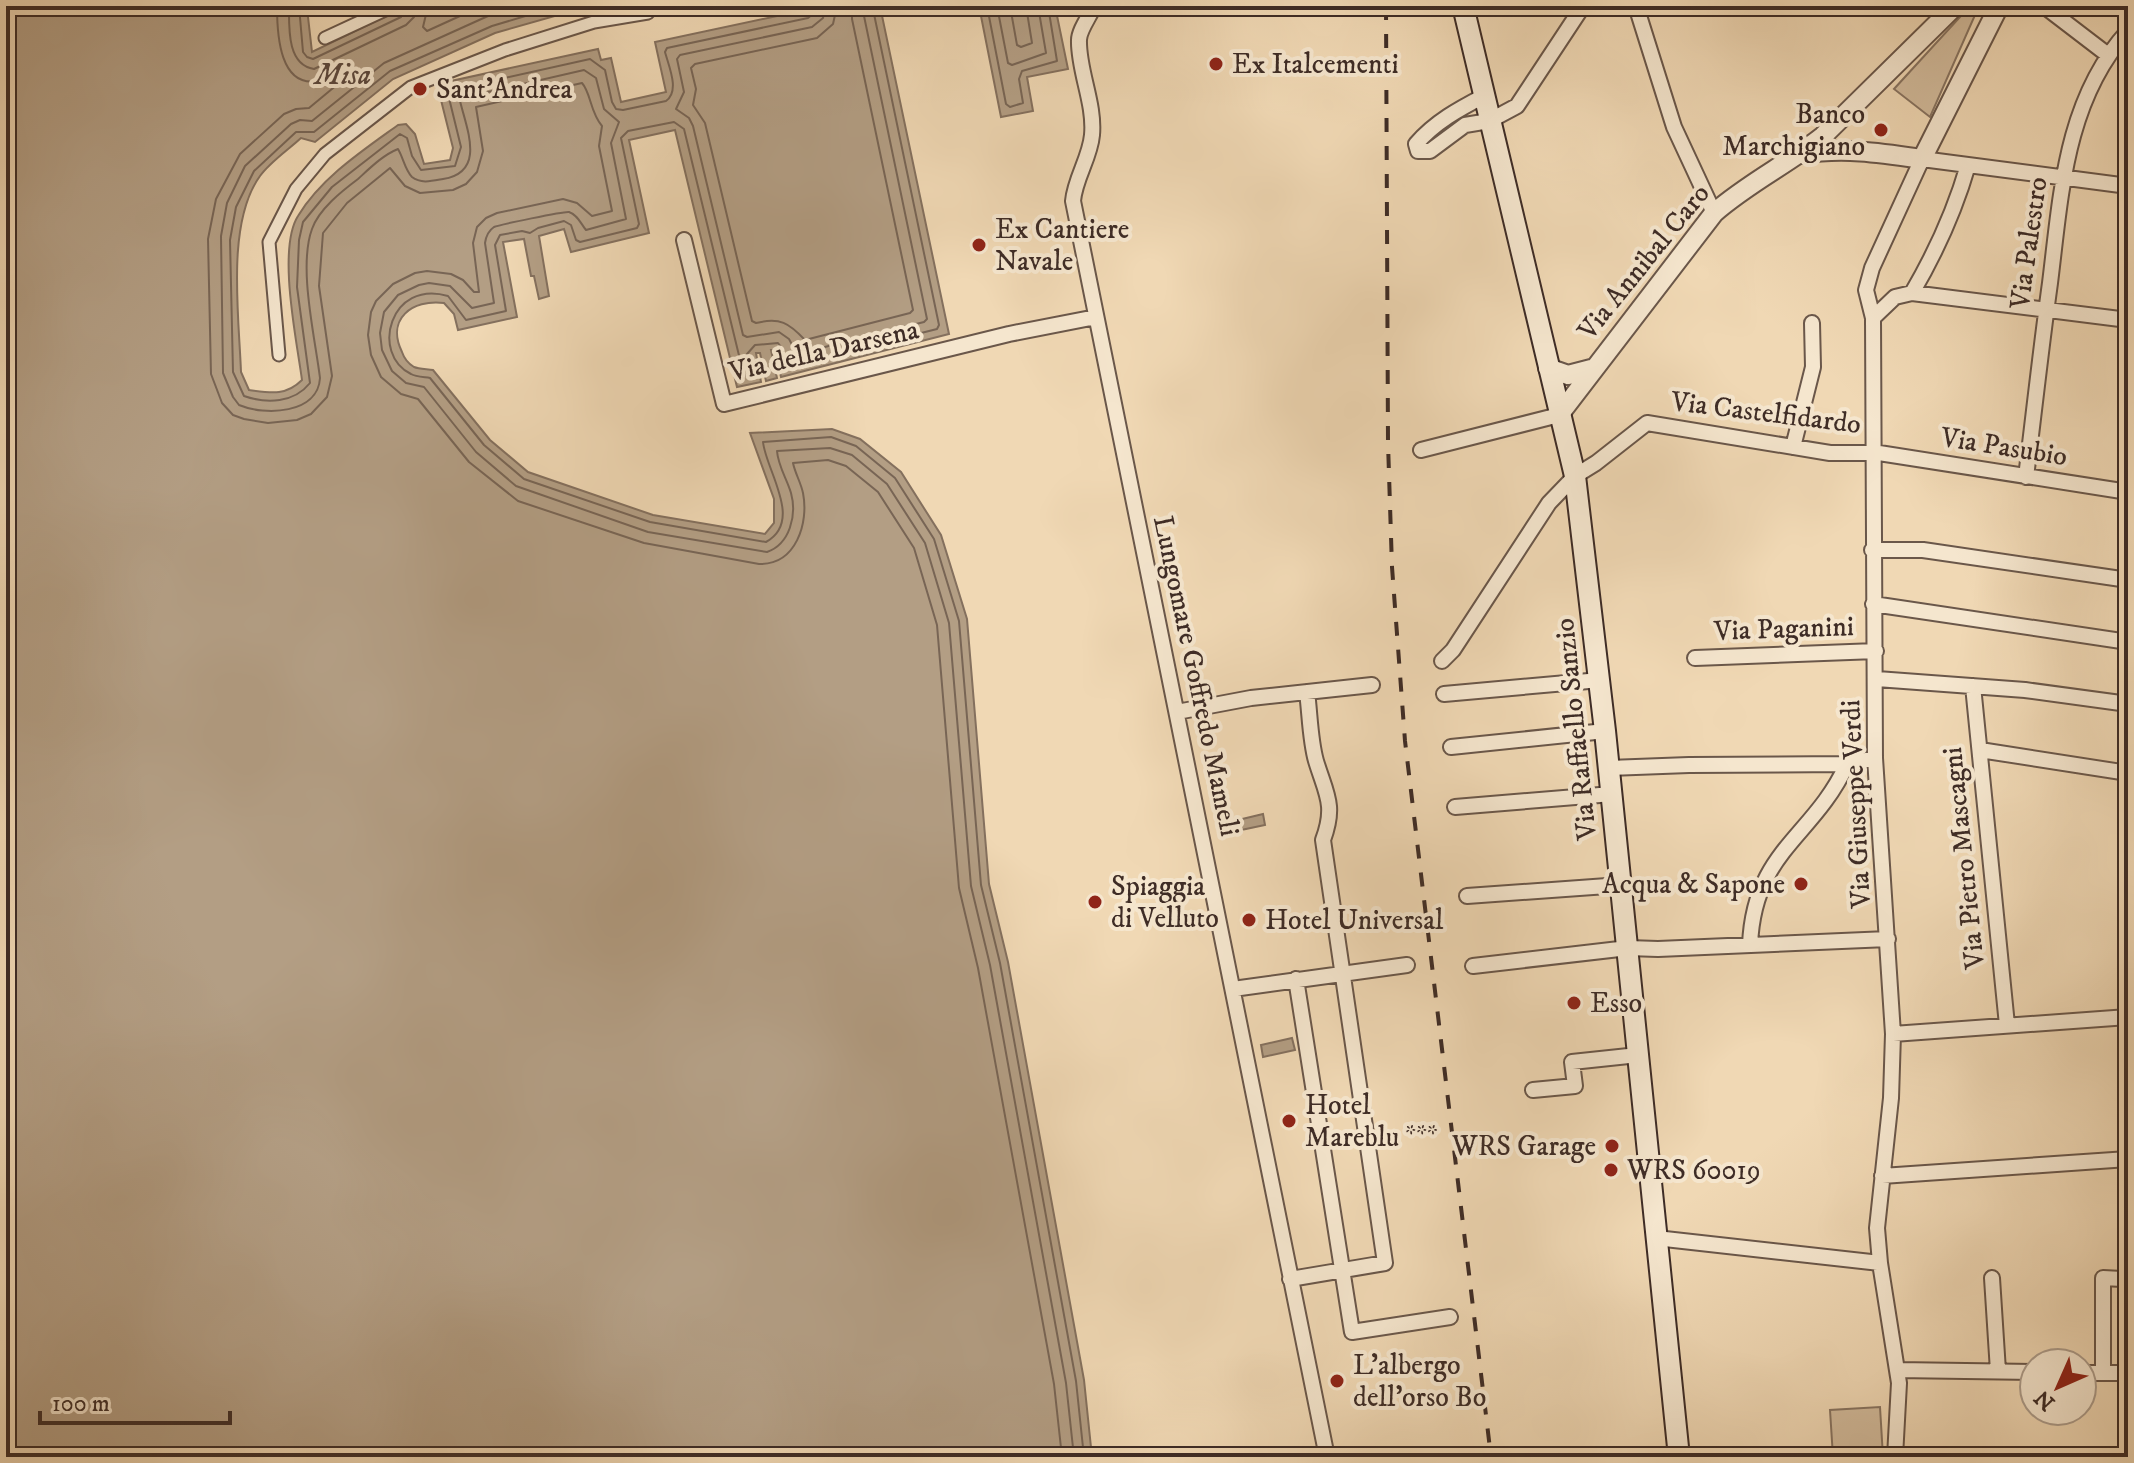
<svg xmlns="http://www.w3.org/2000/svg" width="2134" height="1463" viewBox="0 0 2134 1463" font-family="'IM FELL DW Pica',serif">
  <rect width="100%" height="100%" fill="#f0d8b4"/>
  <filter id="stains"><feTurbulence type="fractalNoise" baseFrequency=".0025" numOctaves="4"/><feColorMatrix values="0 0 0 0 .2 0 0 0 0 .09 0 0 0 0 .02 0 0 0 .5 -.17"/></filter>
  <radialGradient id="worn" r=".72"><stop offset=".6" stop-color="#630" stop-opacity="0"/><stop offset="1" stop-color="#630" stop-opacity=".3"/></radialGradient>
  <!-- green -->
  <path fill="#d2bb9c" stroke="#887461" stroke-width="2" d="M1970,6H1979L1930,117L1894,89Z
    M1880,1407L1883,1457H1833L1830,1410Z"/>
  <!-- water -->
  <path fill="#b39e84" stroke="#84705e" stroke-width="2" d="M6,6H311L307,8L312,52L407,6H590L495,33L393,79L315,142L301,138C288,150 270,162 260,176C226,223 239,316 241,372L249,390C271,393 286,396 302,380C297,342 277,249 298,216C321,178 362,151 398,125L406,124L415,134L424,164L450,160L453,148L437,84L598,49L601,60L611,58L621,102L666,92L655,42L824,6H888L881,11L949,334L781,377L775,350H771L777,378L766,381L760,353H756L761,382L737,387L675,130L629,140L649,233L571,252L564,229L539,236L549,296L539,299L534,276H531L524,239L503,242L517,317L458,330L454,314L444,303C412,299 386,319 402,352C404,358 409,364 414,367C419,369 428,369 433,370L490,440L528,472L653,515L765,534L774,523V499L750,433L832,429L860,439L901,472L941,535L967,619L989,884L1008,962L1084,1380L1092,1457H6Z
    M979,6H1055L1068,69L1027,77L1033,111L1001,117Z
    M1263,814L1265,825L1241,830L1238,820Z
    M1292,1038L1295,1050L1263,1057L1261,1045Z"/>
  <g fill="none" stroke-linecap="round" stroke-linejoin="round">
    <!-- shore -->
    <path stroke="#786555" stroke-width="2" d="M277,6C277,33 279,92 322,80C330,78 337,73 345,69L350,74L309,108L296,109L284,114L240,154L216,199L208,239L211,374L222,403L233,415L244,419L268,423L297,420L311,414L327,397L332,376L319,286L323,233L347,203L390,168L405,186L420,193L453,190L466,184L477,172L483,151L476,107L582,83C591,93 590,112 602,126L599,146L612,211L592,216L577,203L563,199L497,213L486,218L477,227L473,243L479,292H474L463,280L451,274L427,271L415,273L393,284L376,301L371,312L368,335L371,355L381,377L401,394L418,399L469,462L518,501L644,543L759,564C796,565 809,523 803,493C801,483 795,473 793,463L828,460L846,466L878,492L914,548L937,625L959,888L978,968L1054,1384L1062,1457
      M289,6C289,28 287,65 314,69L406,25L414,17L416,6
      M299,6L303,52L307,57L313,59L401,17L406,6
      M428,6L423,27L427,31L482,6
      M524,6L488,16L384,63L312,121L300,120L291,124L245,166L227,203L221,236L223,373L233,397L239,405C265,416 318,414 320,378C315,337 298,267 312,229C319,209 342,191 358,179C370,168 383,155 398,149C403,157 405,170 412,177C421,184 432,181 443,179C486,172 467,130 460,101L462,98L584,70L596,78L604,109L619,122L611,143L626,219L586,230C581,224 578,215 569,212C565,211 498,225 494,227C488,231 486,236 485,243L494,303L472,308L450,286L429,283L419,285L398,295L384,312L380,333L382,350L392,371L406,383L424,387L476,452L516,486L648,532L767,552C790,544 797,515 791,493C787,479 778,466 777,451L830,448L852,455L887,484L925,543L949,623L971,886L990,965L1066,1383L1074,1457
      M559,6L492,26L390,71L314,132H296L254,171L236,207L230,240L233,372L244,396C267,404 294,403 310,383L297,287L299,240L303,222L332,187L400,134L407,138L412,156L421,170L455,166L461,147L448,94L450,90L590,59L605,70L612,102L616,109L623,110L666,101C680,91 669,67 665,52L667,48L808,18L814,13L815,6
      M825,6L823,18L812,27L680,55L677,59L684,92L676,109L689,118L693,126L743,335L747,337L779,332L789,339L797,354L924,322L927,319L864,16V6
      M837,6L833,24L817,38L695,64L691,68L696,89L693,105L705,123L752,321L756,323C780,317 789,323 805,340L910,313L913,310L852,19V6
      M875,6L874,14L939,325L937,329L790,366L786,364L782,348L778,343L755,345L747,354L751,374L744,376L684,129L674,122L628,131L621,138L639,224L637,228L580,242L576,240L571,225L564,221L538,228L530,233L522,231L500,235L495,245L506,311L466,320L448,296C390,279 370,354 411,374C416,377 424,377 430,378L484,445L524,479L650,522L766,542C804,521 766,471 763,442L831,437L856,446L895,478L934,539L959,621L981,885L1000,963L1076,1381L1084,1457
      M987,6L1006,104L1010,107L1023,103L1019,79L1022,71L1057,61L1048,6
      M997,6L1008,63L1012,65L1046,53L1038,6
      M1010,6L1017,45L1021,47L1032,43L1026,6"/>
    <!-- pedestrian casing -->
    <g stroke="#6a574a" stroke-width="15">
      <path id="pedestrian" d="M325,38L394,6
        M279,355L269,242L296,189L325,154L411,87L505,50L594,22L648,13"/>
    </g>
    <!-- minor casing -->
    <g stroke="#6a574a" stroke-width="18">
      <path id="minor" d="M1094,6C1090,16 1079,30 1079,40C1078,70 1095,103 1092,135C1090,158 1075,178 1073,201L1327,1457
        M1636,6L1674,127L1714,213
        M2044,6L2108,55
        M1484,96C1459,109 1435,122 1416,144L1418,151H1430L1465,125L1489,121L1517,106L1583,6
        M684,240L724,404L1009,334L1096,317
        M1912,293C1936,252 1955,210 1968,165
        M1873,318L1895,297L1912,293L2128,320
        M1793,447L1813,367L1812,323
        M1421,450L1559,415
        M2026,477C2034,412 2041,348 2050,283C2061,195 2065,100 2128,31
        M1872,550H1923L2128,580
        M1873,604L2128,642
        M1695,658L1876,651
        M1442,661L1453,650L1549,503L1575,476L1596,463L1647,423L1830,453H1879L2128,492
        M1877,679L2025,690L2128,704
        M1973,686L2007,1025
        M1444,694L1600,680
        M1177,712L1251,698L1372,685
        M1451,747L1605,731
        M1980,750L2128,773
        M1609,768L1689,765L1847,764L1875,758
        M2127,773L2128,807
        M1455,807L1612,794
        M1467,896L1621,885
        M1750,945C1754,850 1813,838 1847,764
        M1473,966L1628,948L1658,949L1888,939
        M1296,979L1352,1332L1450,1317
        M1233,989L1407,965
        M1893,1034L2128,1017
        M1533,1090L1575,1086L1572,1062L1638,1055
        M1882,1176L2128,1159
        M1656,1238L1880,1263
        M1992,1278L1998,1371
        M1290,1279L1385,1263L1323,840C1336,805 1326,794 1316,761C1310,740 1310,715 1307,692
        M1897,1370L2034,1372
        M2082,1373H2128
        M2103,1373V1278L2122,1279
        M1895,1457L1899,1383L1880,1263L1877,1228L1891,1098L1893,1034L1875,758L1873,318L1866,290L1872,268L1922,159L2128,186"/>
    </g>
    <!-- tertiary casing -->
    <g stroke="#6a574a" stroke-width="22">
      <path id="tertiary" d="M1802,154C1843,147 1881,153 1922,159L1999,6
        M1548,368L1568,375L1595,368
        M1559,415L1714,213C1748,183 1788,164 1823,136L1955,6"/>
    </g>
    <!-- secondary casing -->
    <g stroke="#3e2c26" stroke-width="24">
      <path id="secondary" d="M1463,6L1575,476L1605,731L1679,1457"/>
    </g>
    <!-- pedestrian -->
    <use href="#pedestrian" stroke="#f5e6ce" stroke-width="11"/>
    <!-- minor -->
    <use href="#minor" stroke="#f5e6ce" stroke-width="14"/>
    <!-- tertiary -->
    <use href="#tertiary" stroke="#f5e6ce" stroke-width="18"/>
    <!-- secondary -->
    <use href="#secondary" stroke="#f5e6ce" stroke-width="20"/>
    <!-- rail -->
    <path stroke="#3e2c26" stroke-width="4" stroke-dasharray="14 14" stroke-linecap="butt" d="M1386,6L1388,443L1392,567L1405,741L1491,1457"/>
  </g>
  <!-- markers -->
  <g fill="#8f2418" stroke="#f5e6ce" stroke-width="3">
    <circle cx="1216" cy="64" r="8"/>
    <circle cx="420" cy="89" r="8"/>
    <circle cx="1881" cy="130" r="8"/>
    <circle cx="979" cy="245" r="8"/>
    <circle cx="1801" cy="884" r="8"/>
    <circle cx="1095" cy="902" r="8"/>
    <circle cx="1249" cy="920" r="8"/>
    <circle cx="1574" cy="1003" r="8"/>
    <circle cx="1289" cy="1121" r="8"/>
    <circle cx="1612" cy="1146" r="8"/>
    <circle cx="1611" cy="1170" r="8"/>
    <circle cx="1337" cy="1381" r="8"/>
  </g>
  <g text-anchor="middle" dominant-baseline="central" stroke-width="8" stroke-linejoin="round" paint-order="stroke">
    <!-- poi labels -->
    <g font-size="28" fill="#3e2c26" stroke="#f5e6ce" text-anchor="start">
      <text x="1232" y="64">Ex Italcementi</text>
      <text x="436" y="89">Sant'Andrea</text>
      <text x="1865" y="114" text-anchor="end">Banco<tspan x="1865" dy="32">Marchigiano</tspan></text>
      <text x="995" y="229">Ex Cantiere<tspan x="995" dy="32">Navale</tspan></text>
      <text x="1785" y="884" text-anchor="end">Acqua &amp; Sapone</text>
      <text x="1111" y="886">Spiaggia<tspan x="1111" dy="32">di Velluto</tspan></text>
      <text x="1265" y="920">Hotel Universal</text>
      <text x="1590" y="1003">Esso</text>
      <text x="1305" y="1105">Hotel<tspan x="1305" dy="32">Mareblu ***</tspan></text>
      <text x="1596" y="1146" text-anchor="end">WRS Garage</text>
      <text x="1627" y="1170">WRS 60019</text>
      <text x="1353" y="1365">L'albergo<tspan x="1353" dy="32">dell'orso Bo</tspan></text>
    </g>
    <!-- street labels -->
    <g font-size="28" fill="#3e2c26" stroke="#f5e6ce">
      <text transform="translate(2029 243) rotate(-82)">Via Palestro</text>
      <text transform="translate(1644 262) rotate(-51)">Via Annibal Caro</text>
      <text transform="translate(824 351) rotate(-13)">Via della Darsena</text>
      <text transform="translate(1766 413) rotate(7)">Via Castelfidardo</text>
      <text transform="translate(2004 447) rotate(9)">Via Pasubio</text>
      <text transform="translate(1784 629) rotate(-2)">Via Paganini</text>
      <text transform="translate(1196 676) rotate(78)">Lungomare Goffredo Mameli</text>
      <text transform="translate(1576 729) rotate(-96)">Via Raffaello Sanzio</text>
      <text transform="translate(1856 804) rotate(-93)">Via Giuseppe Verdi</text>
      <text transform="translate(1964 858) rotate(-96)">Via Pietro Mascagni</text>
    </g>
    <!-- water labels -->
    <g font-size="30" font-style="italic" fill="#5b483e" stroke="#f5e6ce">
      <text x="343" y="75">Misa</text>
    </g>
  </g>
  <!-- margin -->
  <rect width="2134" height="1463" fill="none" stroke="#f0d8b4" stroke-width="32"/>
  <rect x="8" y="8" width="2118" height="1447" fill="none" stroke="#3e2c26" stroke-width="4"/>
  <rect x="16" y="16" width="2102" height="1431" fill="none" stroke="#3e2c26" stroke-width="2"/>
  <!-- north arrow -->
  <g transform="translate(2058 1387) rotate(225)"><circle r="38" fill="#f5e6ce" stroke="#ac9c8b" stroke-width="2"/>
  <path d="M0-6L14 30L0 20L-14 30Z" fill="#8f2418"/>
  <text y="-12" font-size="22" font-weight="bold" text-anchor="middle" fill="#3e2c26">N</text>
  </g>
  <!-- scale -->
  <path d="M40 1411v12h190v-12" fill="none" stroke="#3e2c26" stroke-width="4"/>
  <text x="52" y="1411" font-size="24" fill="#3e2c26" stroke="#f5e6ce" stroke-width="6" paint-order="stroke">100 m</text>
  <rect width="100%" height="100%" filter="url(#stains)"/>
  <rect width="100%" height="100%" fill="url(#worn)"/>
</svg>
